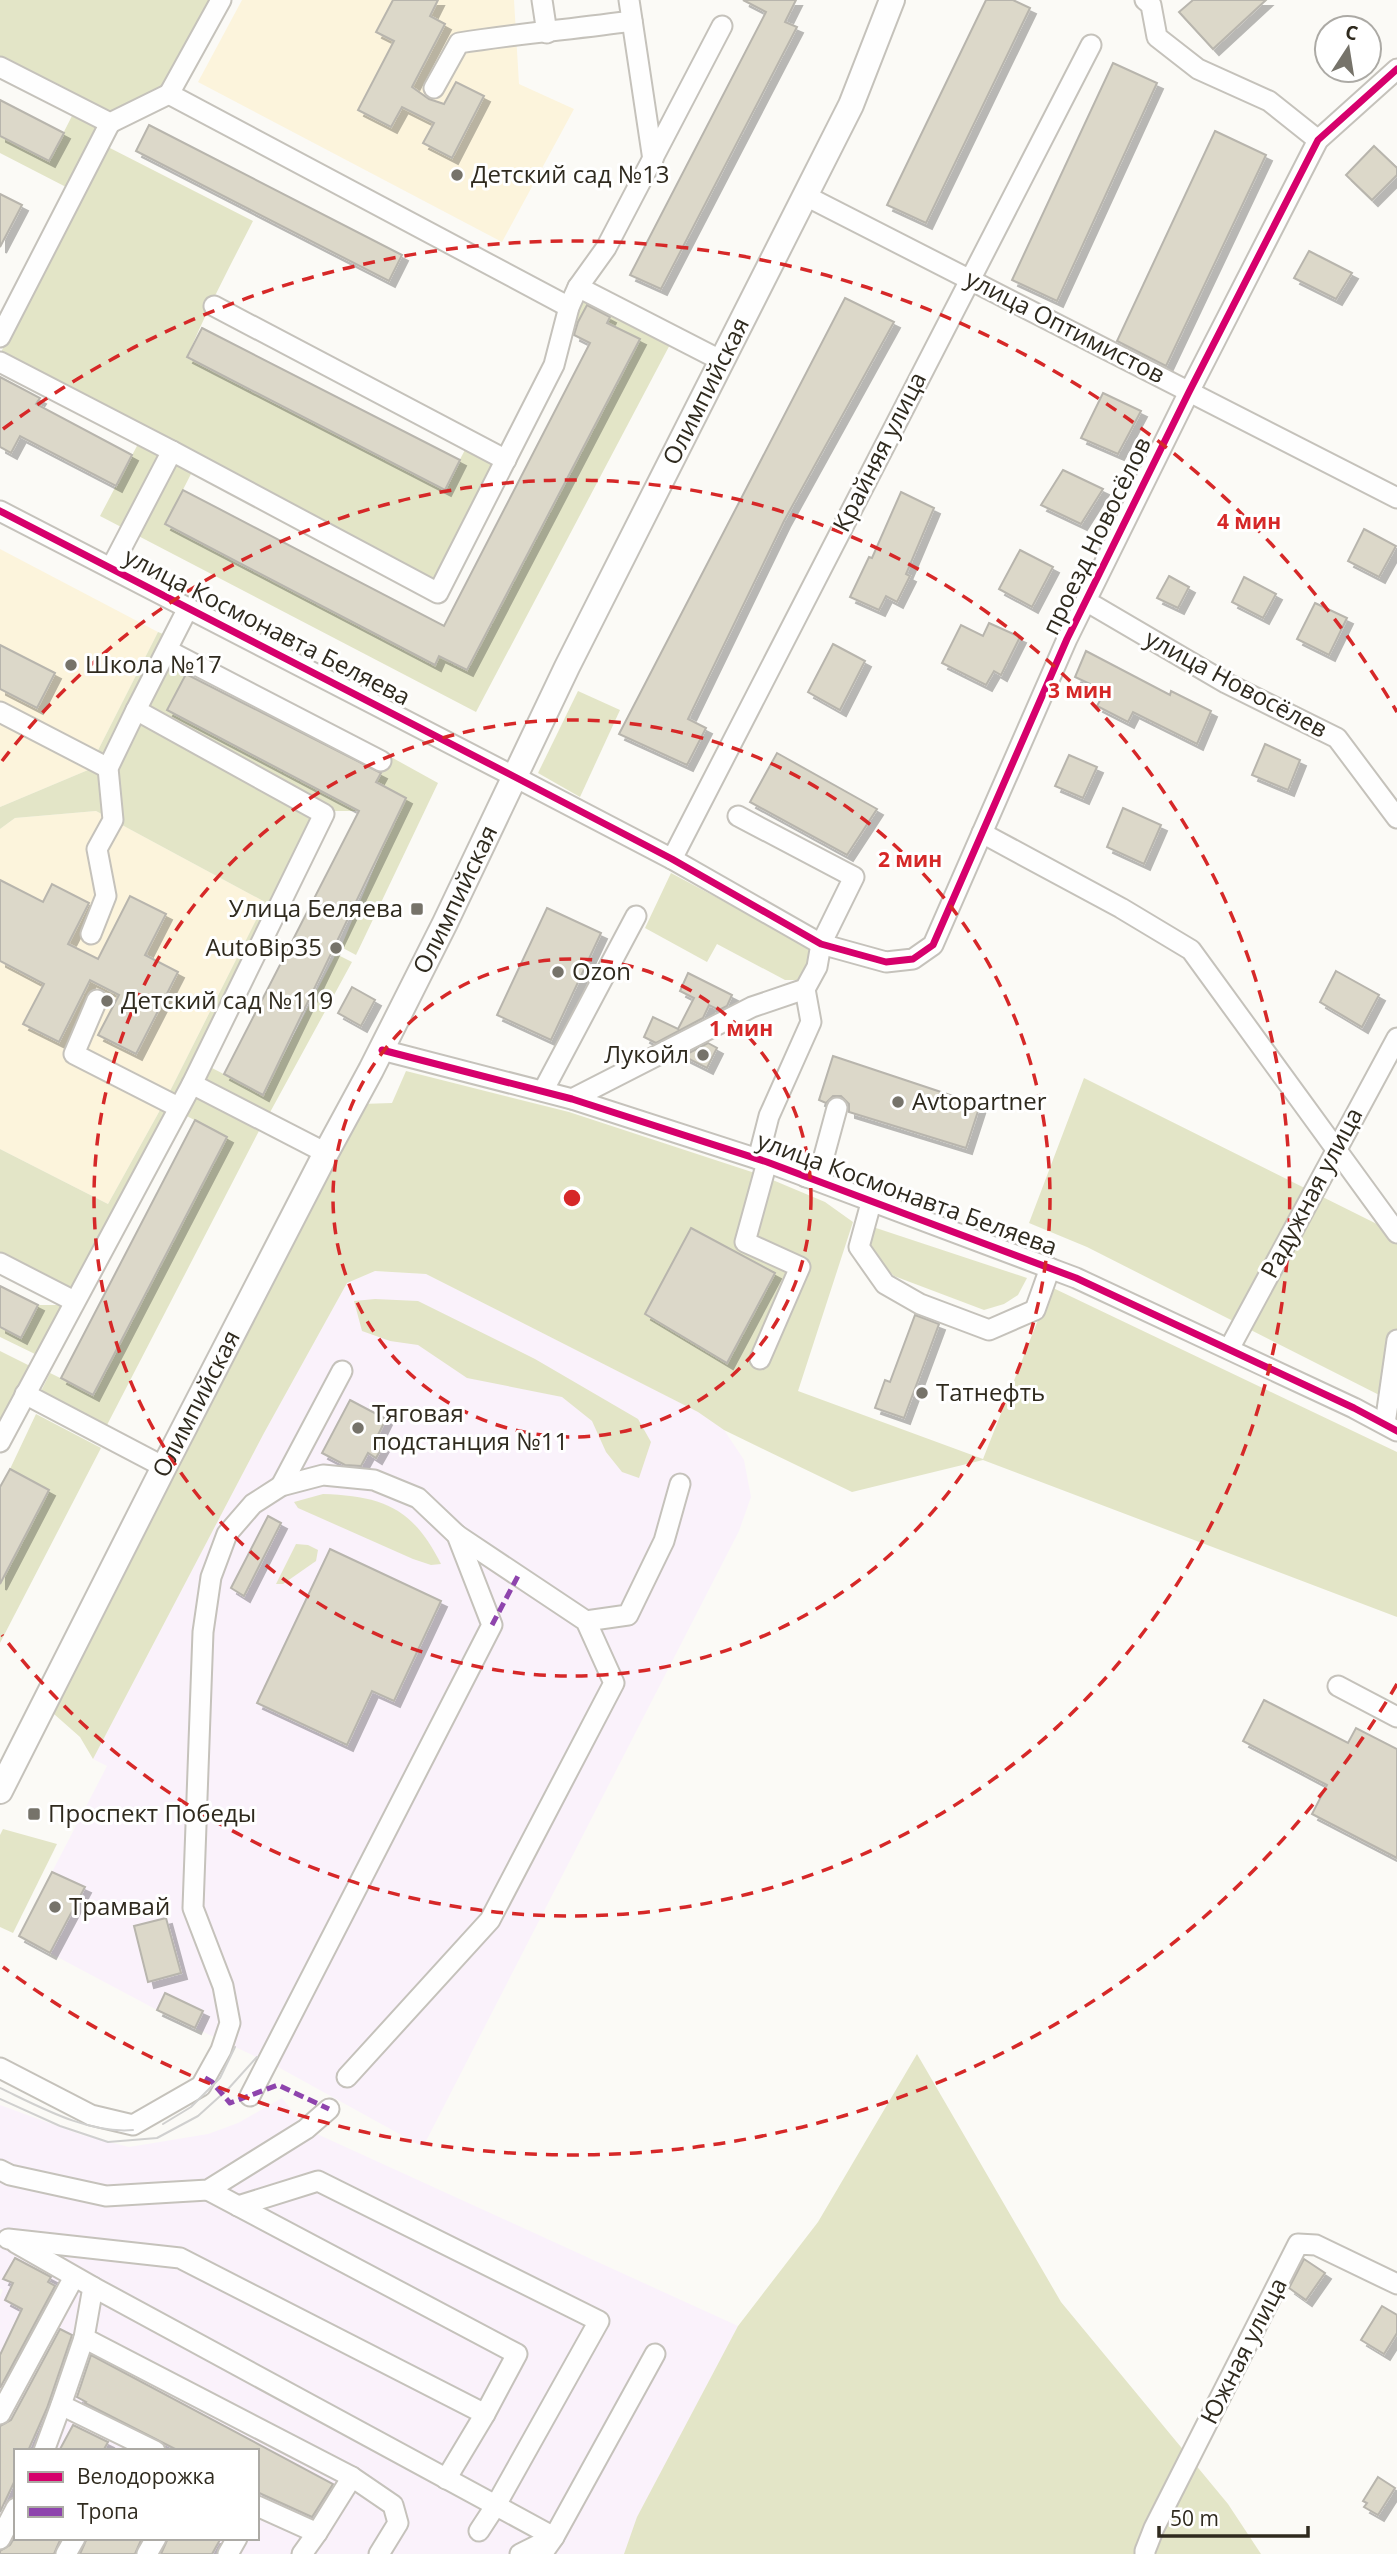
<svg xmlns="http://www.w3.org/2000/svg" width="1397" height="2554" viewBox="0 0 1397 2554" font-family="'Open Sans',sans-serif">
<defs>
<filter id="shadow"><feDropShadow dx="6" dy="6" stdDeviation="0" flood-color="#0004"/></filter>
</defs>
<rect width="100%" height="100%" fill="#fbfaf6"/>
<g fill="#fcf4dc">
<polygon points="242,0 514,0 519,84 574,109 502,242 198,82"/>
<polygon points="0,549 158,632 88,770 0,807"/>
<polygon points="96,811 265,902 165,1101 108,1204 0,1149 0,829 15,818"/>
</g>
<g fill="#faf2fb" fill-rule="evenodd">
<polygon points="375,1271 426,1274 699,1412 724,1430 744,1460 751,1497 739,1531 423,2147 278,2067 195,2028 202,2011 165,1993 157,2010 50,1953 84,1888 52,1872 107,1766 93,1759 264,1433 347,1283"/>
<path d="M282,2098l24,31 432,197 -100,191 -14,37h-624v-257l3,-7 -3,-2v-183l82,30 47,12 79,-13 30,-11zM16,2451h241v87h-241z"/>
</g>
<g fill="#e3e5c7">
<polygon points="0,0 214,0 164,89 110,115 0,58"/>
<polygon points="72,116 97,128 66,187 0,153 0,136 49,161"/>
<path d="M106,146l147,75c-23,45 -47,90 -66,137l257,132 23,-44 30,16 -63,122 -433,-232z"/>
<polygon points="585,293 674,337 476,712 100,516 138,444 192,472 165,525 434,664 439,656 467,670 639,340 607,323 613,311 590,299 572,334 576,309"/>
<polygon points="158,632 168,636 188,671 167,709 359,811 332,811 74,1291 0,1253 0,1149 108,1204 165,1101 265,902 96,811 15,818 0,829 0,807 88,770"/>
<polygon points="578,691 620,710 580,797 538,773"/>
<polygon points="391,757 438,783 356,955 341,947 391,828 406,799 376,782"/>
<polygon points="671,873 804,944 811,954 803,980 785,980 717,944 707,962 645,928"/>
<polygon points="336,954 352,962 268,1116 204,1081 210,1067 263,1094"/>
<polygon points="406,1071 569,1112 761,1175 825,1202 853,1222 798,1391 983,1459 1051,1287 1397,1452 1397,1617 983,1460 852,1492 724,1430 698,1412 426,1274 375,1271 347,1283 264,1433 93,1759 80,1737 54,1714 361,1104 392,1103"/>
<polygon points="1084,1078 1397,1234 1397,1404 1087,1247 1029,1223"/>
<polygon points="195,1095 260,1129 107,1425 41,1391 50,1373 93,1394 226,1137 185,1115"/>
<polygon points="873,1227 1027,1278 1018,1295 1004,1304 984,1310 894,1276 877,1260 869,1244"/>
<polygon points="375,1299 418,1301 535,1359 638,1419 651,1442 639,1478 622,1472 606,1452 592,1421 562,1397 467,1378 418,1345 390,1341 362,1331 354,1301"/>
<polygon points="38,1305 64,1305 37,1355 0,1337 0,1327 21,1338"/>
<polygon points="0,1351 32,1367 0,1430"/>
<polygon points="36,1414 101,1448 0,1643 0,1584 49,1490 10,1469"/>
<path d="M323,1494c60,2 90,14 118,70l-10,1 -18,-6 -115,-51 -4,-6z"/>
<polygon points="296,1544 308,1545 318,1550 316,1561 283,1584 276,1584"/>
<polygon points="3,1829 57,1844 13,1933 0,1927 0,1835"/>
<polygon points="917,2054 1061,2302 1228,2504 1261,2554 624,2554 637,2517 738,2326 818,2222"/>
</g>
<g fill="#dcd8c9" stroke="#b8b5ad" stroke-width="2" filter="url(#shadow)">
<polygon points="393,0 438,0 430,16 445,24 412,87 429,99 444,104 456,82 484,96 452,158 423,143 434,123 402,107 391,127 358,110 394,41 376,32"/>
<polygon points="743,0 796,0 785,22 797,27 661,289 630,275 766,12"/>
<polygon points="986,0 1013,0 1030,8 926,223 887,205"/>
<polygon points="1193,0 1266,0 1213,49 1179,12"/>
<polygon points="1113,63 1157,83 1057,301 1012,280"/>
<polygon points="0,100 64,133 49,161 0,136"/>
<polygon points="149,125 402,255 389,281 136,151"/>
<polygon points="1215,131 1266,155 1166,366 1117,341"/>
<polygon points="1374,146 1397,168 1397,175 1372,200 1346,175"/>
<polygon points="0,194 22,205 0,247"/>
<polygon points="1309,251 1352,273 1336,299 1294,278"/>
<polygon points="845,298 894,322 784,521 688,719 706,728 687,765 619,734"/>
<polygon points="587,305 610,317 607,323 640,339 467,670 439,656 435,665 165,524 183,490 444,626 590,343 574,335 578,322"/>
<polygon points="202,328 460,460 445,490 187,357"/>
<polygon points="0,377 40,398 36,404 132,455 116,486 20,436 11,453 0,447"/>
<polygon points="1103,393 1141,411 1118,454 1081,438"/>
<polygon points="1063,470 1103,489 1081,524 1041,505"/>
<polygon points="901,492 934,508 906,574 910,576 897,602 886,596 879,610 850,597 869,557 872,558"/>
<polygon points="1364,529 1396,546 1379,577 1348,561"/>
<polygon points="1020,550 1053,567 1032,607 999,589"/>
<polygon points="1169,576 1189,587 1178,608 1157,598"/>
<polygon points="1244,577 1276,594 1263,618 1232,602"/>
<polygon points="1315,603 1347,618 1329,655 1297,639"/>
<polygon points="989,623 1020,637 1001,675 994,671 986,685 942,663 961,625 983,636"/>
<polygon points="833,644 865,661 840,710 808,692"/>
<polygon points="0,645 55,673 37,708 0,689"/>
<polygon points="1086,651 1170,695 1171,691 1211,711 1197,744 1133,712 1128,722 1097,706 1105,691 1075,677"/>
<polygon points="186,674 381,773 376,782 406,798 263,1095 224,1074 359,811 167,710"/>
<polygon points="1265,744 1300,760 1288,790 1252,775"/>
<polygon points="777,753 877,809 847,855 750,802"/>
<polygon points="1069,755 1097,767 1083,798 1055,786"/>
<polygon points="1123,808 1161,825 1144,864 1107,847"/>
<polygon points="0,880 43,902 52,884 89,903 68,944 98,959 130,896 166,914 145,955 178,972 136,1054 98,1035 119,995 90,980 59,1042 23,1024 44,984 0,961"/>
<polygon points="547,908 601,933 551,1040 497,1015"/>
<polygon points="1336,971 1379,995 1362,1027 1320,1002"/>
<polygon points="688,973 732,995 727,1006 719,1010 709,1005 703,1018 656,1043 644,1037 653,1017 678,1029 694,998 680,991"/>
<polygon points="352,987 375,1000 361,1026 338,1013"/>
<polygon points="708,1043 717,1048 707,1068 683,1056"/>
<polygon points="833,1056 980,1105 966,1148 849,1112 849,1104 841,1096 833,1096 826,1103 819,1100"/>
<polygon points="195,1120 227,1137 93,1395 61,1378"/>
<polygon points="691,1228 775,1273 727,1363 645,1314"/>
<polygon points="0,1286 38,1305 21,1338 0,1327"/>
<polygon points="915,1315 939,1324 904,1418 875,1408 885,1380 890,1382"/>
<polygon points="350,1400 386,1419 377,1437 385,1442 376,1458 368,1453 361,1466 345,1465 322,1453"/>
<polygon points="10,1469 49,1490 0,1584 0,1487"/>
<polygon points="268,1516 281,1523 244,1596 231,1588"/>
<polygon points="330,1549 441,1601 394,1701 372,1691 347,1745 257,1703"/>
<polygon points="1264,1700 1348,1743 1356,1728 1397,1749 1397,1858 1312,1814 1327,1785 1243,1741"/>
<polygon points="52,1872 85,1887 50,1953 19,1936"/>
<polygon points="166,1918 181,1973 148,1982 134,1926"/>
<polygon points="165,1993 203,2011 195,2028 157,2010"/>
<polygon points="15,2258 51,2277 48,2282 55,2286 0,2388 0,2355 22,2309 5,2300 13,2283 3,2279"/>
<polygon points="1304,2259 1325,2273 1306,2300 1289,2288"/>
<polygon points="1382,2306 1397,2315 1397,2333 1384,2354 1361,2340"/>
<polygon points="60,2329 72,2335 47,2408 28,2451 16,2451 16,2478 0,2512 0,2426 11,2420"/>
<polygon points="91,2355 333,2484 312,2517 257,2492 257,2451 179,2451 85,2403 86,2402 77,2397"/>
<polygon points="73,2425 108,2442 103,2451 59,2451"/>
<polygon points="1378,2477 1395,2488 1378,2515 1364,2507 1367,2503 1363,2501"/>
<polygon points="16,2535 16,2538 61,2538 54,2554 0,2554 0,2551 10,2545"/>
<polygon points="87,2538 142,2538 135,2554 80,2554"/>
<polygon points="168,2538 221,2538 212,2554 161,2554"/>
</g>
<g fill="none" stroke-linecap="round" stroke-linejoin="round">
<g stroke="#c5c2bb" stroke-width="23">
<g id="minor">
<polyline points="221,0 169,94 569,307"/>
<polyline points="542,0 547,33"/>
<polyline points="629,0 653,160"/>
<polyline points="1145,0 1151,5 1157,37 1198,69 1269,101 1318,140"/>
<polyline points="0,67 110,123 169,94"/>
<path d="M434,88l25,-45c57,-9 115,-14 173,-22"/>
<polyline points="806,196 1397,498"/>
<polyline points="578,287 722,361"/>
<polyline points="214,306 506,460"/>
<polyline points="0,337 110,123"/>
<polyline points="0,362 172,451 111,568"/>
<polyline points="172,451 438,593 554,365 569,307 578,287 606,248 722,26"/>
<polyline points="0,511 515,777 672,859 821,944 886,962 913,959 933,945 1067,639 1189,392 1318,140 1397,69"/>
<polyline points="1086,601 1226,683 1337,738 1397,818"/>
<polyline points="167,650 381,761"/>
<polyline points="0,712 108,768"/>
<polyline points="982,833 1121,908 1191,950 1397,1233"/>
<polyline points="672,859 1091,45"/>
<polyline points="91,934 106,896 97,849 113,820 108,768 136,710"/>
<polyline points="97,1000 74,1054 178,1107"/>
<polyline points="382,1050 572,1099 767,1162 1076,1278 1354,1408 1397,1431"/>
<polyline points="192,1084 326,1153"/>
<polyline points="543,1091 636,916"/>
<polyline points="572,1099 752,1007 805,989 817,967 821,944 854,877 738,816"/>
<polyline points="758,1159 769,1116 811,1022 805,989"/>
<polyline points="806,1177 821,1167 837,1108"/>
<polyline points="871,1203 859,1247 885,1284 920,1304 989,1330 1035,1310 1050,1268"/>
<polyline points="0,1263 74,1301"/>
<polyline points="1229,1349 1397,1038"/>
<polyline points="760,1359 800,1267 745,1242 767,1162"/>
<polyline points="25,1394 164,1467"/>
<polyline points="1385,1424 1397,1340"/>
<polyline points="0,1442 192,1084 324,814 136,710 188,608"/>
<polyline points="281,1486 342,1371"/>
<polyline points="586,1621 628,1615 664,1541 680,1484"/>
<polyline points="1338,1686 1397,1717"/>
<polyline points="0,2068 91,2115 133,2125 201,2086 221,2050 230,2023 223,1986 193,1908 203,1632 211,1577 227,1534 253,1504 281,1486 323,1475 374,1480 418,1498 457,1535 492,1625 250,2096"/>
<polyline points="347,2077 490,1920 614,1683 586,1621 457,1535"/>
<polyline points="0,2170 10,2175 106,2196 208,2190 306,2129 329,2109"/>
<polyline points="208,2190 517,2354 485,2414"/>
<polyline points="238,2206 318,2181 599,2321 496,2505 479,2531"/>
<polyline points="8,2239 180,2258 485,2414 446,2479"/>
<polyline points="16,2243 93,2287 84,2338 352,2477 393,2505 398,2523 379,2554"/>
<polyline points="93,2287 554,2537 542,2554"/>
<polyline points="84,2338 61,2405 155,2451"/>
<polyline points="0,2414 74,2277"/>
<polyline points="44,2451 61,2405"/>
<polyline points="257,2506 317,2533 352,2477"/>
<polyline points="0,2539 16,2508"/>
<polyline points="66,2554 75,2538"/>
<polyline points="147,2554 156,2538"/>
<polyline points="228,2554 237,2538"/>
<polyline points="302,2554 317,2533"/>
<polyline points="520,2554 554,2537 655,2354"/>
<polyline points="1145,2554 1145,2551 1154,2528 1298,2244 1316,2245 1397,2284"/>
</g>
</g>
<g stroke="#c5c2bb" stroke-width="28">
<g id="major">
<path id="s1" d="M0,1791l164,-324 162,-314 45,-83 74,-147 122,-256 284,-562 41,-105"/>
</g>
</g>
<use href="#minor" stroke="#fefefe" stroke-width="19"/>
<use href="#major" stroke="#fefefe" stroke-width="24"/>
<g stroke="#d0d0cf" stroke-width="2">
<path d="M0,2088c40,19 88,46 133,42"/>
<polyline points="0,2099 60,2126 108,2142 157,2138 198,2116 229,2088 257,2057"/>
<polyline points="163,2124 191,2107 220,2078 235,2047"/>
</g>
<g stroke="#8e44ad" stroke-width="5" stroke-dasharray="10 5" stroke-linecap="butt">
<polyline points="492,1625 518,1576"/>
<polyline points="205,2078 212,2082 230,2103 278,2085 329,2109"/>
</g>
<g stroke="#fff" stroke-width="11">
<g id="cycleway">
<polyline points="0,511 515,777 672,859 821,944 886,962 913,959 933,945 1067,639 1189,392 1318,140 1397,69"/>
<polyline points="382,1050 572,1099 767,1162 1076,1278 1354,1408 1397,1431"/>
</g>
</g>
<use href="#cycleway" stroke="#d6006c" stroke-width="7"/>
</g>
<g fill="none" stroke="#d62828" stroke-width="3.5" stroke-dasharray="12 9">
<circle cx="572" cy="1198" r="239"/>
<circle cx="572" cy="1198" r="478"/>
<path d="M2 761A718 718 0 1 1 2 1635"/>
<path d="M1397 1684A957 957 0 0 1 3 1967M3 429A957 957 0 0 1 1397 712"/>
</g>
<g fill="#76736a" stroke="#fff" stroke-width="2.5">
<circle cx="457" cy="175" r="7"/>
<circle cx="71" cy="665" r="7"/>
<rect x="410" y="902" width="14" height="14" rx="3.5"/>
<circle cx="336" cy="948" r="7"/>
<circle cx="558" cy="972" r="7"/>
<circle cx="107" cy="1001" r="7"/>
<circle cx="703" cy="1055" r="7"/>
<circle cx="898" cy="1102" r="7"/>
<circle cx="922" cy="1393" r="7"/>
<circle cx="358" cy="1428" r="7"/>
<rect x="27" y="1807" width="14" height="14" rx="3.5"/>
<circle cx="55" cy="1907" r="7"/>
</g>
<g text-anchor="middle" stroke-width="6" stroke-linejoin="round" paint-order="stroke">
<g font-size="24" fill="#2f2a1e" stroke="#fff" text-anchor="start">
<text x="471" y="183">Детский сад №13</text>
<text x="85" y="673">Школа №17</text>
<text x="403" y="917" text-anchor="end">Улица Беляева</text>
<text x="322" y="956" text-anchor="end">AutoBip35</text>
<text x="572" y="980">Ozon</text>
<text x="121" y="1009">Детский сад №119</text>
<text x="689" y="1063" text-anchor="end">Лукойл</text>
<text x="912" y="1110">Avtopartner</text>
<text x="936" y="1401">Татнефть</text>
<text x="372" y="1422">Тяговая<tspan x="372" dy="28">подстанция №11</tspan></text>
<text x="48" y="1822">Проспект Победы</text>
<text x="69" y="1915">Трамвай</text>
</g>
<g font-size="24" fill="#2f2a1e" stroke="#fff">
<text transform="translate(1065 327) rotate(27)" y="8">улица Оптимистов</text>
<text dy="8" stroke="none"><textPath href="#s1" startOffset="1568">Олимпийская</textPath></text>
<text transform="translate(880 452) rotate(-63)" y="8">Крайняя улица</text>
<text transform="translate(1097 536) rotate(-64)" y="8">проезд Новосёлов</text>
<text transform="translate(267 627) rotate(27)" y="8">улица Космонавта Беляева</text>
<text transform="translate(1236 684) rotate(28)" y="8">улица Новосёлев</text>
<text dy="8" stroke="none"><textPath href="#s1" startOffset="1001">Олимпийская</textPath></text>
<text transform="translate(1312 1193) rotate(-62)" y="8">Радужная улица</text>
<text transform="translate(907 1194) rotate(20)" y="8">улица Космонавта Беляева</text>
<text dy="8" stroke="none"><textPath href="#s1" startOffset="434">Олимпийская</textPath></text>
<text transform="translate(1244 2351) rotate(-63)" y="8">Южная улица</text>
</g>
</g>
<circle cx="572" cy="1198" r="10" fill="#d62828" stroke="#fff" stroke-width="3.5"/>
<g font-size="21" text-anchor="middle" font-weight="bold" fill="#d62828" stroke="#fff" stroke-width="6" stroke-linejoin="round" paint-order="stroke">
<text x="1249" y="529">4 мин</text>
<text x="1080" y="698">3 мин</text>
<text x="910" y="867">2 мин</text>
<text x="741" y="1036">1 мин</text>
</g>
<rect x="14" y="2449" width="245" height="91" fill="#ffffff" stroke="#acaaa5" stroke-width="2"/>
<rect x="28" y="2472" width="35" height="10" fill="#d6006c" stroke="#acaaa5" stroke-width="2"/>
<text x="77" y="2484" font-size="21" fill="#2f2a1e">Велодорожка</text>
<rect x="28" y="2507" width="35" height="10" fill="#8e44ad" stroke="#acaaa5" stroke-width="2"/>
<text x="77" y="2519" font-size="21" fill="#2f2a1e">Тропа</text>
<g transform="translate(1348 49) rotate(12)"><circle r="33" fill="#ffffff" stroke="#acaaa5" stroke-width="2"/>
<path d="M0-5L12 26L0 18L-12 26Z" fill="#76736a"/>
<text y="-10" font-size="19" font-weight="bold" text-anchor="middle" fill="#2f2a1e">С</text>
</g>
<path d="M1159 2526v10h149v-10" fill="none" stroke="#2f2a1e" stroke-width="3.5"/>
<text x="1170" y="2526" font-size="21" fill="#2f2a1e" stroke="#ffffff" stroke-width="5" paint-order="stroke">50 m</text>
</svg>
